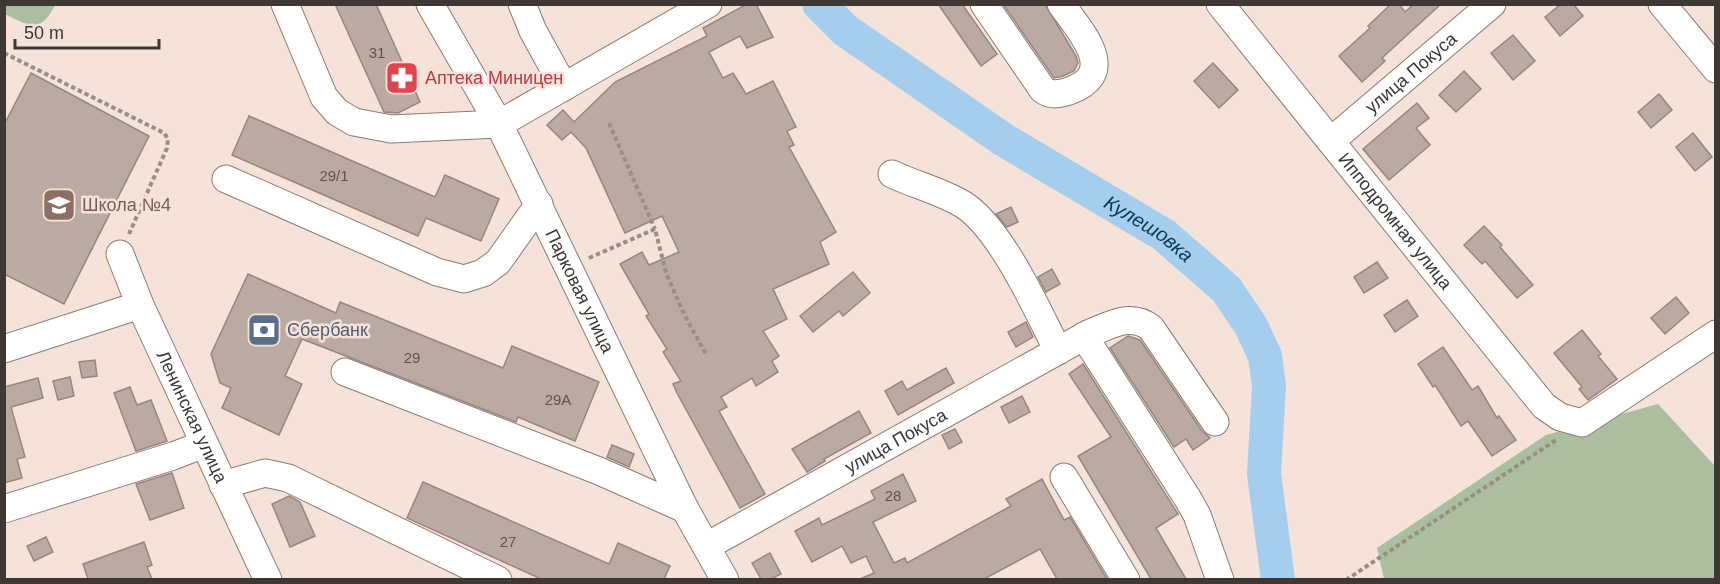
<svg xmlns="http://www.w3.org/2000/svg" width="1720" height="584" viewBox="0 0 1720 584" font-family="Arial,sans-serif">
<rect width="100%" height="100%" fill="#f5e3da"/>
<g fill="#abbfa0">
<path d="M4,5l1,-1 50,1c-14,29 -26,21 -50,9z"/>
<polygon points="1658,404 1715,466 1715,579 1384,579 1377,548 1546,435"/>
</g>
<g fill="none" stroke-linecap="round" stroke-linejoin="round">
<path stroke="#a4cdee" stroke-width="34" id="s1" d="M819,4l26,26 159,110 160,95 62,54 25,37 14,30 4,30 -5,88 14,106"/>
</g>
<g fill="#bbaaa1" stroke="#97867e" stroke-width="1.5">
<polygon points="335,4 376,4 420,102 398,113 384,112"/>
<polygon points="747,4 756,4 773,37 747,48 740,36 709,52 723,78 733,73 746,94 773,81 796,127 787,131 794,145 789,147 836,232 820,242 829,264 773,289 787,319 763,331 779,356 772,361 778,372 756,386 752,378 721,397 727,407 719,411 765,494 740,508 677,393 673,384 681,381 663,352 667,349 646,316 649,314 620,264 642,252 649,265 679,252 662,216 625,233 586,148 571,132 562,140 547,125 563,110 574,122 615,82 707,36 703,28"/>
<polygon points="938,4 962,4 997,54 981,66"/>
<polygon points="1003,4 1045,4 1076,56 1078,63 1074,71 1063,76 1054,78"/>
<polygon points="1391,4 1399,4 1405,12 1414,4 1441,4 1382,58 1385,61 1362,82 1339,56 1370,28 1368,26"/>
<polygon points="1561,4 1573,4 1583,16 1560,36 1545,17"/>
<polygon points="1513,35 1535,61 1513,80 1491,53"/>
<polygon points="1213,63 1238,90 1219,108 1194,81"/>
<polygon points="1464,71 1481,89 1456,112 1439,95"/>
<polygon points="31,73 149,136 64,304 4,274 4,125"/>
<polygon points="1659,94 1672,110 1651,128 1638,112"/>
<polygon points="1417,103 1429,118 1416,128 1430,145 1389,180 1363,149"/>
<polygon points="249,116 435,197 445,175 499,199 481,241 426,218 418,236 232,155"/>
<polygon points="1693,133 1712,157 1695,171 1676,147"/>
<polygon points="1011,207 1018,222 1007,227 996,214"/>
<polygon points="1484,226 1502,245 1500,247 1533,285 1517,298 1485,261 1482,264 1464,245"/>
<polygon points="1377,262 1388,278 1364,293 1354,277"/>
<polygon points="1052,269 1060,284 1046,292 1038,277"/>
<polygon points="853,272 870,293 843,316 839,311 813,332 800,316"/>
<polygon points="248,274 336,313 340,302 503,368 512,346 599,382 575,441 518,417 516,422 302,339 285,376 302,384 279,435 222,408 231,388 220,383 211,354"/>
<polygon points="1676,297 1689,313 1665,334 1651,318"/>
<polygon points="1407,300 1418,316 1395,332 1384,315"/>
<polygon points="1026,322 1033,337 1016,347 1008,332"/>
<polygon points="1582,330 1601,354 1598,356 1617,379 1588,400 1579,389 1582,387 1554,353"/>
<polygon points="1128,336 1140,340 1202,431 1210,438 1193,450 1186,439 1174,447 1110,348"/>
<polygon points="1443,347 1472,390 1478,386 1497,418 1499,416 1516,440 1492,456 1468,421 1461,426 1435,385 1433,387 1418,364"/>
<polygon points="95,360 97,376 82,378 79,362"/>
<polygon points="1083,364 1178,514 1156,528 1186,579 1151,579 1078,456 1111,437 1069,374"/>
<polygon points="946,368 954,383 898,415 885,391 902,381 907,390"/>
<polygon points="70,377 74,396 58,400 53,381"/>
<polygon points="38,378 43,398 11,407 25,457 17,459 22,478 4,483 4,387"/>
<polygon points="130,387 137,405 151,400 167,441 136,451 114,393"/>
<polygon points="1022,396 1030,412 1009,423 1001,407"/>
<polygon points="859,411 871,433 824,459 825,461 807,472 792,449"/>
<polygon points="955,429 962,442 949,449 942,435"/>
<polygon points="612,445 634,454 629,467 607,457"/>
<polygon points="172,473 184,508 150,520 136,484"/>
<polygon points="903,474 916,501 873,522 894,563 905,558 907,563 1011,506 1006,499 1042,479 1064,520 1070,517 1107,579 1057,579 1040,549 984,579 860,579 874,573 866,556 851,563 842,546 812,562 795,531 819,518 822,525 875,499 871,491"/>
<polygon points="423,482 609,564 618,543 670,566 664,579 541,579 407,518"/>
<polygon points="289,496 300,502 315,536 290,547 272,504"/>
<polygon points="46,537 53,552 34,561 27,546"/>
<polygon points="144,542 152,565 147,567 152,579 88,579 83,564"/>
<polygon points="770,553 781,574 771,579 761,579 752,563"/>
</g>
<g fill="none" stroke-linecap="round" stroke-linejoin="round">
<g stroke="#897a72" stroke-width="29">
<g id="minor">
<polyline points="285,4 324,97 337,112 354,122 391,129 499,124 708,4"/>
<path id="s2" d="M430,4l69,120 186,385 40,71"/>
<polyline points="522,4 533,31 564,87"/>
<path d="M984,4l59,86c8,6 17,4 26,1 52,-18 10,-61 -8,-87"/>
<path id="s3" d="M1220,4l324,402 16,11 22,6 134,-89"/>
<polyline points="1662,4 1716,69"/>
<path id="s4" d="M1331,141l161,-137"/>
<path d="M892,174c23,11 49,17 72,31 37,24 74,106 94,146"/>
<polyline points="226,179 437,272 464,279 483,273 498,262 539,204"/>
<path id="s5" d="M120,254l20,51 128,275"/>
<polyline points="1084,336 1188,499 1197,515 1220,580"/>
<polyline points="4,349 140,305"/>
<polyline points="345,372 599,471 685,509"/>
<polyline points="1064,477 1126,580"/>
<polyline points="223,485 265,473 288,478 498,580"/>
<polyline points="4,509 173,456 204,444"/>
<path id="s6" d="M707,546l383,-213c21,-8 41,-21 61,-5l64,94"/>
</g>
</g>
<g stroke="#998d87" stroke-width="4" stroke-dasharray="4.5 3" stroke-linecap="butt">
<polyline points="4,53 164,133 168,139 167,148 129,234"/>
<polyline points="609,123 655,229"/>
<polyline points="589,258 655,229 666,273 684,314 707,356"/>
<polyline points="1346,580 1556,440"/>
</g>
<use href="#minor" stroke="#fff" stroke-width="27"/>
</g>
<defs>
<g id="pharmacy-square" transform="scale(1.725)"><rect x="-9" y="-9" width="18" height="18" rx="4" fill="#e0444e" stroke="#f5e3da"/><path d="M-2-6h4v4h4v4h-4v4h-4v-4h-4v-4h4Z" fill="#fff"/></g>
<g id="school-square" transform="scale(1.725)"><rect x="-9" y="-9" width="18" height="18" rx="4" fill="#8d6e63" stroke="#f5e3da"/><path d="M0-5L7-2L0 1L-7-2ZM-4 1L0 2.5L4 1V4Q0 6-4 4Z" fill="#fff"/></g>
<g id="bank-square" transform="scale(1.725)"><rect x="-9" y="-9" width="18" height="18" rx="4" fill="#5c6f8a" stroke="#f5e3da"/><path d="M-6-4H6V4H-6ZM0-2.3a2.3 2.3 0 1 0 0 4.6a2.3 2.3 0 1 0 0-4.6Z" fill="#fff"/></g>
</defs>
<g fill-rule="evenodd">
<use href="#pharmacy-square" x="402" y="78"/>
<use href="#school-square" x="59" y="205"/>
<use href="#bank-square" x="264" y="330"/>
</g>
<g text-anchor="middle" stroke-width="5" stroke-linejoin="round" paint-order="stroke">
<g font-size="15" fill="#5d544f">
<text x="377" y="58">31</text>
<text x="334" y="181">29/1</text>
<text x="412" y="363">29</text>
<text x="558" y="405">29А</text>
<text x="893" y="501">28</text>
<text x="508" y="547">27</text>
</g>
<g font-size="18" fill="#3e3734" stroke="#f5e3da">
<text dy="6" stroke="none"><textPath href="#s4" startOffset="105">улица Покуса</textPath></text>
<text dy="6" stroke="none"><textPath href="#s3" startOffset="279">Ипподромная улица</textPath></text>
<text dy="6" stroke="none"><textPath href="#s2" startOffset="324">Парковая улица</textPath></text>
<text dy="6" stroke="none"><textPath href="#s5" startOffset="178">Ленинская улица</textPath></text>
<text dy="6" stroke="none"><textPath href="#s6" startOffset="216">улица Покуса</textPath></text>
</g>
<g font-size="18" fill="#be3a42" stroke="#f5e3da" text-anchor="start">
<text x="425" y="84">Аптека Миницен</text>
</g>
<g font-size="18" fill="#785e54" stroke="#f5e3da" text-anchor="start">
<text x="82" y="211">Школа №4</text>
</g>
<g font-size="18" fill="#4e5e75" stroke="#f5e3da" text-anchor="start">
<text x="287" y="336">Сбербанк</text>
</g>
<g font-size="20" font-style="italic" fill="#073a5a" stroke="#f5e3da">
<text dy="7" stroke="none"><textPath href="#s1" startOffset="400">Кулешовка</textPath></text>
</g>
</g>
<rect width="1720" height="584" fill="none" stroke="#3e3734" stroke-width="12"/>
<path d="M15 39v9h144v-9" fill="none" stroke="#3e3734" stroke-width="3"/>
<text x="24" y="39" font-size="18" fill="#3e3734" stroke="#f5e3da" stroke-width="4.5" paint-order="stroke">50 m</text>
</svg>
